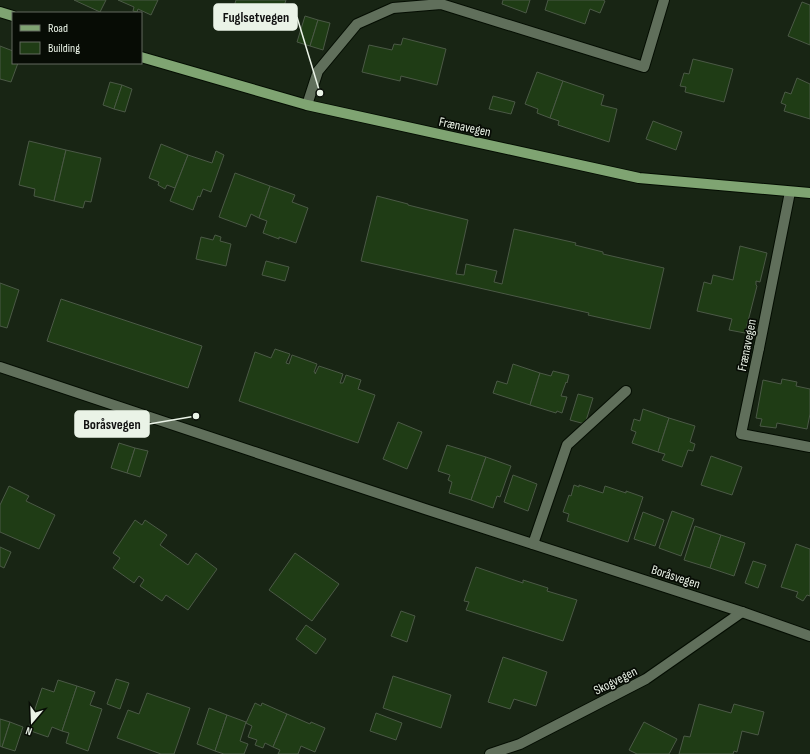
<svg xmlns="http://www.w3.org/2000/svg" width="810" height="754" viewBox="0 0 810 754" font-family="'Sofia Sans Condensed',sans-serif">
<rect width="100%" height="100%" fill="#182514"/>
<g fill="#1f3c15" stroke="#4b5946">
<polygon points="74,0 106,0 100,12"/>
<polygon points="118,0 158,0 151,15 138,9 137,12 133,11 134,7"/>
<polygon points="236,0 286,0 276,30 231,16"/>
<polygon points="503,0 530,0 526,13 502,4"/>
<polygon points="548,0 603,0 605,1 600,13 590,9 585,24 545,10"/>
<polygon points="802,2 810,5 810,45 788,36"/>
<polygon points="305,16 318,20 310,46 297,42"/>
<polygon points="318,20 330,23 323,50 310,46"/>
<polygon points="403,38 446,49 437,85 401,76 400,81 362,72 369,45 392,50 394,44 401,45"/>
<polygon points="0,46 13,51 13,63 18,63 11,82 0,79"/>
<polygon points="693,59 733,69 724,102 685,92 686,87 680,86 684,73 689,74"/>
<polygon points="537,72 563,81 550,118 537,113 538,109 525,104"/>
<polygon points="797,78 810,84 810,119 784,111 786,105 781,103 785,92 791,94"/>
<polygon points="563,81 604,95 601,105 617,109 609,142 558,125 559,121 550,118"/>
<polygon points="110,82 122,85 114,109 103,105"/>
<polygon points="122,85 132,89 125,112 114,109"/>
<polygon points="493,96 515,102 511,114 489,109"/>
<polygon points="653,121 682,132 676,150 646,139"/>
<polygon points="29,141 66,150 54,201 34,196 35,189 19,185"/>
<polygon points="161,144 188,155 175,188 167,185 165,189 158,185 159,182 149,178"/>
<polygon points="66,150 101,158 91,202 85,201 83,208 54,201"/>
<polygon points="216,151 224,155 211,192 203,189 200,197 198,196 193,210 170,201 188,155 212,163"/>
<polygon points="235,173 270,186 259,218 251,214 246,227 219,217"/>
<polygon points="270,186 295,195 292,202 308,208 296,243 279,237 279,239 263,233 267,221 259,218"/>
<polygon points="377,196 408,204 408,205 468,220 456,274 464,275 466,264 497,271 494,282 502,284 514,229 576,243 575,245 603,252 603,254 664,268 650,329 588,315 589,313 361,261"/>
<polygon points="215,235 221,237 220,241 231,244 226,266 196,259 201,237 213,240"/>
<polygon points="740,246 767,253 760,282 756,281 756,285 757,286 745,333 729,330 732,319 697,311 704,282 711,284 713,275 733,280"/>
<polygon points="266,261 289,267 285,281 262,275"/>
<polygon points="0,283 19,290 7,328 0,326"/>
<polygon points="61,299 202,346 188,388 47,341"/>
<polygon points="275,349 290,354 286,363 289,364 292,355 317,364 314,372 316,373 315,374 319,366 343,374 340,383 343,383 346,375 361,380 358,389 375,395 358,443 239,401 255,352 271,358"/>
<polygon points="513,364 540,373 530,405 493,393 497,381 507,384"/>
<polygon points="553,371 569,375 567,383 566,382 561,396 567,397 562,413 557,411 556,413 530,405 540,373 551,376"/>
<polygon points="782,379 797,382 796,386 810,389 810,414 807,429 777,423 776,428 760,426 762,419 756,418 763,380 781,384"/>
<polygon points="578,394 593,398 585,424 570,420"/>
<polygon points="643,409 669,418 658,452 632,443 636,432 631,430 634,419 640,421"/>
<polygon points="669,418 695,426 690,442 695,444 693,451 688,450 682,467 662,460 665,454 658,452"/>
<polygon points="398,422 422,432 407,469 383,459"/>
<polygon points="119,443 135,448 127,473 111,468"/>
<polygon points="447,445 486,457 471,500 449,493 452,482 448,480 450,475 438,471"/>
<polygon points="135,448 148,451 140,477 127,473"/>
<polygon points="711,456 742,467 732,495 701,485"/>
<polygon points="486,457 511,466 500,497 497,496 493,508 471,500"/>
<polygon points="513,475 537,484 528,511 504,502"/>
<polygon points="574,485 579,487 579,485 603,493 605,486 626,493 626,491 643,497 628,542 567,521 569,514 563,512 569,495 571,496"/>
<polygon points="9,486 29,496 26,501 55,515 39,549 0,532 0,505"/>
<polygon points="672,511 694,519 681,556 659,548"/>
<polygon points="643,512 664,520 655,546 634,539"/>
<polygon points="135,520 142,525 145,520 167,535 160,545 188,565 196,553 217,569 188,610 166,595 162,601 140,586 144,580 139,576 134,583 113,568 120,558 113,553"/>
<polygon points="695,526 721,535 710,568 684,560"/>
<polygon points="721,535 745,543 734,576 710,568"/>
<polygon points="796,544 810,549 810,596 807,595 803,601 796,597 798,592 781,587"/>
<polygon points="0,547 11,552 4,568 0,566"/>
<polygon points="295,553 339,584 312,621 269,590"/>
<polygon points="753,561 766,565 758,588 745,583"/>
<polygon points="476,567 523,583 523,580 548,588 547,591 577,600 563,641 466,610 469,602 464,601"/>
<polygon points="401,611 415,616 407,642 391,636"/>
<polygon points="306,625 326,639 316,654 296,639"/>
<polygon points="503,657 547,672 536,706 514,699 510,709 488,702"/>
<polygon points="393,676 451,695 441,728 383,708"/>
<polygon points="116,679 129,683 120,709 107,704"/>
<polygon points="58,680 77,686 62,731 52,727 48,737 28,730 42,688 54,692"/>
<polygon points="77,686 95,692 90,705 102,709 88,751 66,743 69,733 62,731"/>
<polygon points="147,693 190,708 174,754 161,754 117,738 128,710 139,714"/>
<polygon points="255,703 261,706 262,703 287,714 273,747 265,743 263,748 255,745 257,740 248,737 252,726 246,723"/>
<polygon points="699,704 731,713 734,704 764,712 758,735 742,731 737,752 734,751 733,754 679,754 684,736 690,737"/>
<polygon points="209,708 227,715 215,751 197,744"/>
<polygon points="376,713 402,723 396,740 370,731"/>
<polygon points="287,714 310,724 311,722 325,728 315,752 301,746 298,754 278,754 280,750 273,747"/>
<polygon points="227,715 246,722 240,741 248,744 244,754 224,754 215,751"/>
<polygon points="0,719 10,722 2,747 0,746"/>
<polygon points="10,722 23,727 15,751 2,747"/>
<polygon points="644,722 677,739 669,754 637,754 629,750"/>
</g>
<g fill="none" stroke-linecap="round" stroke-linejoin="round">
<g stroke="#040d02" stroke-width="12">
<g id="service">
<polyline points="307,105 318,71 357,24 393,8 441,4 644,67 664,0"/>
<polyline points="759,348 741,434 810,447"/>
</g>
</g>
<g stroke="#040d02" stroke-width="12">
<g id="minor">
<polyline points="759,348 790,192"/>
<polyline points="0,367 425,509 742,612 810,636"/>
<polyline points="533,544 567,445 626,391"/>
<polyline points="490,754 520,744 646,679 742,612"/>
</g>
</g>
<g stroke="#040d02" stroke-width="12">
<g id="primary">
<polyline points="0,12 13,16"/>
<polyline points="141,57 307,105 639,178 810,193"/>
</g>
</g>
<use href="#service" stroke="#606f5b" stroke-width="10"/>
<use href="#minor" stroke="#606f5b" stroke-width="10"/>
<use href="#primary" stroke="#7fa472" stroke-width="10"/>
</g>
<g text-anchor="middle" stroke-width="3.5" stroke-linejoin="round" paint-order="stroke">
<g font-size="13" fill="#eaf3e7" stroke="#070c05">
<text transform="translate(465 126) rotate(12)" y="5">Frænavegen</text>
<text transform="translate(746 345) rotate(-79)" y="5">Frænavegen</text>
<text transform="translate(676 576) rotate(18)" y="5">Boråsvegen</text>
<text transform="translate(615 680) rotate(-27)" y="5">Skogvegen</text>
</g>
</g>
<path fill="none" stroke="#eaf3e7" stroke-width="1.5" d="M320 93L297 17M196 416L149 424"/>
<g fill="#eaf3e7" stroke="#070c05" stroke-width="1.5">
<circle cx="320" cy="93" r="4"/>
<circle cx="196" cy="416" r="4"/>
</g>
<g fill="#eaf3e7" stroke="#eaf3e7" stroke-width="1.5">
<rect x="214" y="4" width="83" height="26" rx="4"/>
<rect x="75" y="411" width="74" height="26" rx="4"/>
</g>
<g font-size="14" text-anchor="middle" font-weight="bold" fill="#111">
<text x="256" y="22">Fuglsetvegen</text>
<text x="112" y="429">Boråsvegen</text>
</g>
<rect x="12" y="12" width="130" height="52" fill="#070c05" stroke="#62685f"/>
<rect x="20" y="25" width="20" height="6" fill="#7fa472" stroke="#62685f"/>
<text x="48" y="32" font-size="12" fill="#eaf3e7">Road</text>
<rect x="20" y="42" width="20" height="12" fill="#1f3c15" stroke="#62685f"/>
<text x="48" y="52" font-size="12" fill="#eaf3e7">Building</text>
<g transform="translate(32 722) rotate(199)" stroke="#070c05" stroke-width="3" paint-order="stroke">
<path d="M0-3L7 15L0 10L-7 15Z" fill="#eaf3e7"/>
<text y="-6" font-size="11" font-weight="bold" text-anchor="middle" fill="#eaf3e7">N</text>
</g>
</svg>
